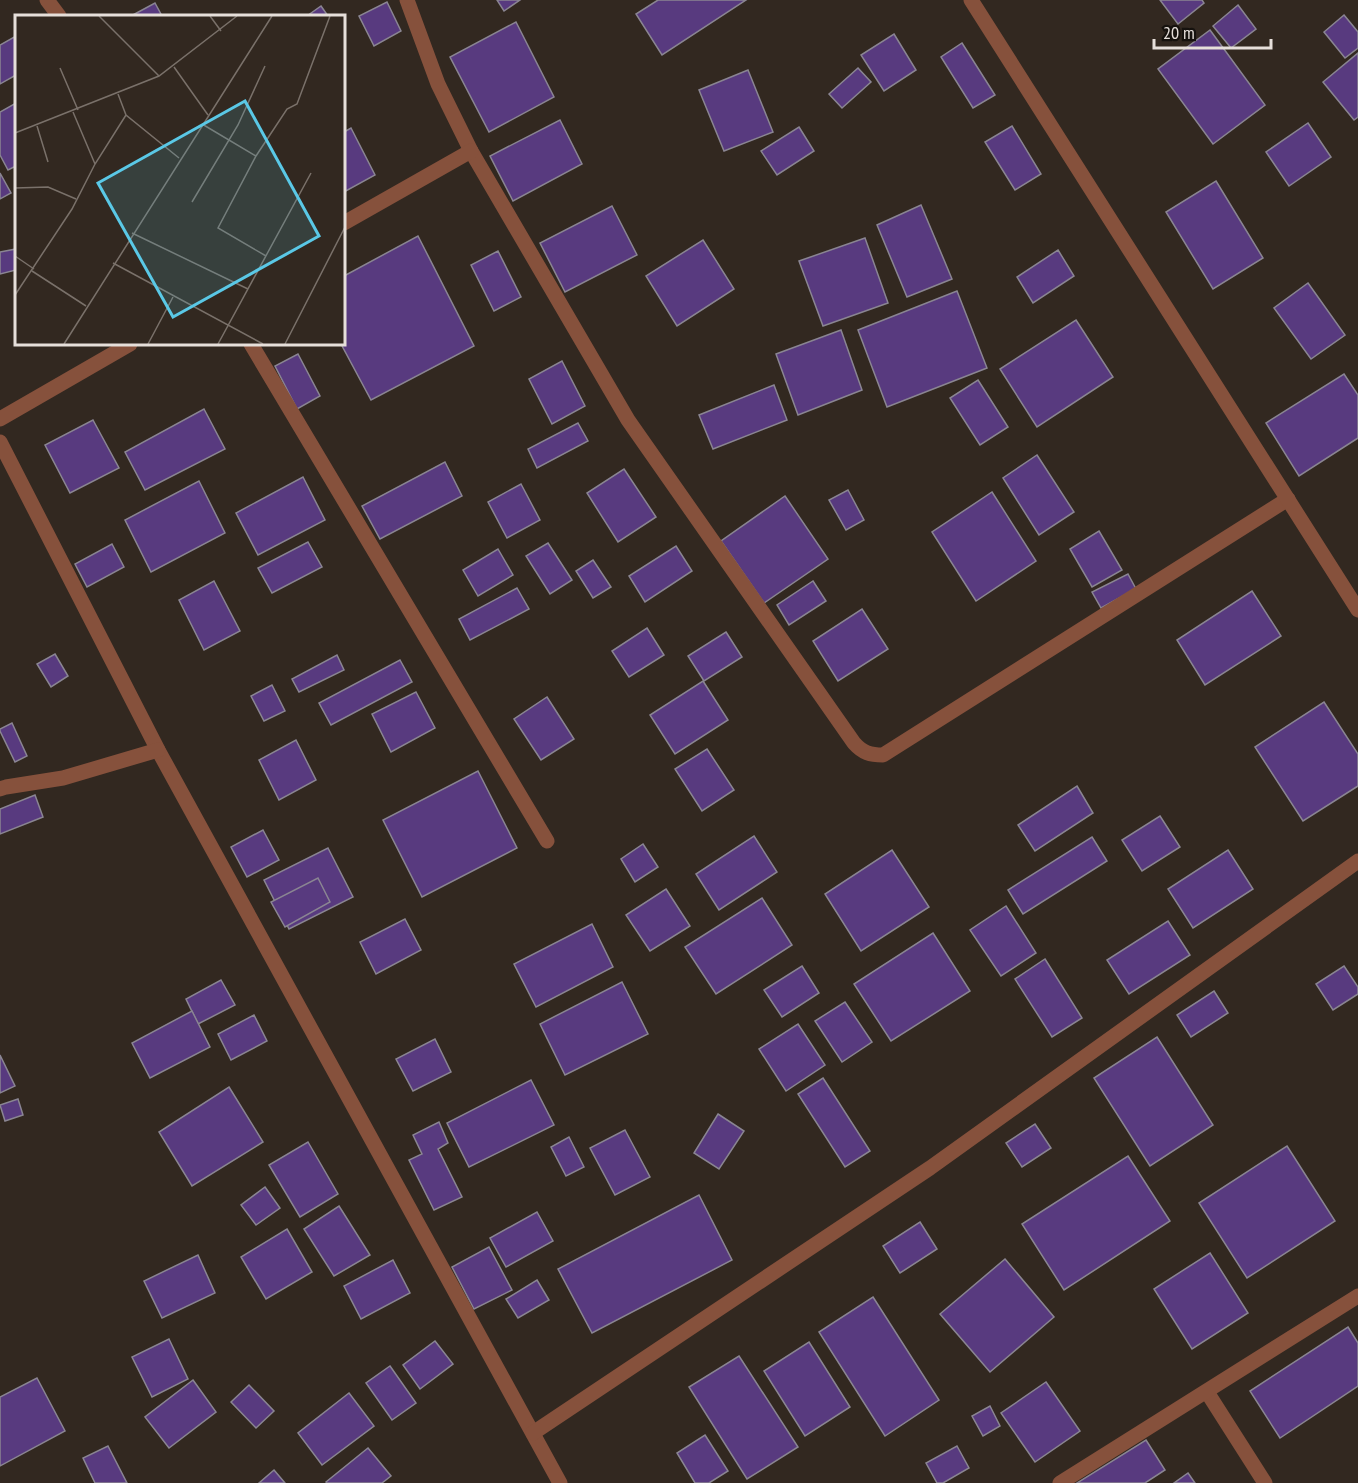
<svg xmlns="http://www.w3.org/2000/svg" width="1358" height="1483" viewBox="0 0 1358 1483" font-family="'PT Sans Narrow',sans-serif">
<rect width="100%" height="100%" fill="#322820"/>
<g fill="#583a7f" stroke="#8a8592" stroke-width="1.5">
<polygon points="497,0 520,0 504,11"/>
<polygon points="658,0 746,0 662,55 636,14"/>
<polygon points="1160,0 1202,0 1204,3 1178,24"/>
<polygon points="387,2 401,31 374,46 359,16"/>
<polygon points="155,3 162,16 131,16"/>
<polygon points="1238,5 1256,29 1231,48 1213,26"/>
<polygon points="321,6 328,16 307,16"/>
<polygon points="1344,15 1358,32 1358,48 1345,58 1324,32"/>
<polygon points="516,22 554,97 489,132 450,57"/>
<polygon points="1210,30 1265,105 1213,144 1158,69"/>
<polygon points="894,34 916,70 884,91 861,55"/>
<polygon points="16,36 16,75 0,84 0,45"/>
<polygon points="962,43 995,95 973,108 941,57"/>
<polygon points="1358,53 1358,117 1354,120 1323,82"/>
<polygon points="858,68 871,82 842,108 829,94"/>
<polygon points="748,70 773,132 724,151 699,90"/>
<polygon points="16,103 16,166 8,170 0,155 0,112"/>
<polygon points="560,120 582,164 513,201 490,156"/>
<polygon points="1308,123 1331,157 1289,186 1266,152"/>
<polygon points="1012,126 1041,174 1015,190 985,142"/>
<polygon points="799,127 814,151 777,175 761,151"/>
<polygon points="351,128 375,175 344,192 344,132"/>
<polygon points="0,173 11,193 0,199"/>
<polygon points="1216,181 1263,258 1213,289 1166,212"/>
<polygon points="921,205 952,279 907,297 877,225"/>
<polygon points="612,206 637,255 565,292 540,243"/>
<polygon points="418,236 474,346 371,400 341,344 344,344 344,276"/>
<polygon points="865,238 888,303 823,326 799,261"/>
<polygon points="703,240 734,289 677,326 646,276"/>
<polygon points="16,249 16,270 0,274 0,252"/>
<polygon points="1058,250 1074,276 1033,303 1017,277"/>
<polygon points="498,251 521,297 494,311 471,265"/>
<polygon points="1308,283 1345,335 1311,359 1274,308"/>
<polygon points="957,291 987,368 887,407 858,330"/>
<polygon points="1076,320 1113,377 1037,427 1000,369"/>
<polygon points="841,330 862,390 798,415 776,354"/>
<polygon points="298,354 320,396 297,409 275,366"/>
<polygon points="562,361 585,406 552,424 529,379"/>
<polygon points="1344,374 1358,395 1358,438 1299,476 1266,423"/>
<polygon points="978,380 1008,427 980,445 950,398"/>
<polygon points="774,385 787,420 713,449 699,415"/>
<polygon points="204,409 225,449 145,490 125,452"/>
<polygon points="93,420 119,468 70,493 45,445"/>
<polygon points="578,423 588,441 537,468 528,449"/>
<polygon points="1037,455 1074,512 1039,535 1003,478"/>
<polygon points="445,462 462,496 380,539 362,506"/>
<polygon points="624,469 656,517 618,542 587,493"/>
<polygon points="303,477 325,520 258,555 236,513"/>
<polygon points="199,481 225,533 151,572 125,520"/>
<polygon points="521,484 540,520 507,538 488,502"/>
<polygon points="848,490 864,520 846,530 829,500"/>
<polygon points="992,492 1036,561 976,601 932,532"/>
<polygon points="785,496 828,559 764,603 721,541"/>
<polygon points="1099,531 1122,570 1092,587 1070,549"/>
<polygon points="308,542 322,567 272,593 258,568"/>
<polygon points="548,543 572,580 550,594 526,556"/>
<polygon points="112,544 124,567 87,587 75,564"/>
<polygon points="676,546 692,571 645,602 629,576"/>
<polygon points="498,549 513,575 478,596 463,570"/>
<polygon points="593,560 611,587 593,598 576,571"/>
<polygon points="1128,574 1136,589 1101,608 1092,592"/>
<polygon points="214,581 240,631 204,650 179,600"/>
<polygon points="813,581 826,601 789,625 777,605"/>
<polygon points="517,588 529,609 470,640 459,619"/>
<polygon points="1252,591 1281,636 1205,685 1177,640"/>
<polygon points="862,609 888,649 838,681 813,641"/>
<polygon points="647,628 664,655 629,677 612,651"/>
<polygon points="726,632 742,657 704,681 688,656"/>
<polygon points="55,654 68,676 51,687 37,664"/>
<polygon points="337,655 344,670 299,692 292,679"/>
<polygon points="400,660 412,682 331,725 319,703"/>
<polygon points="703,681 728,720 675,754 650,715"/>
<polygon points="272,685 285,711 264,721 251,696"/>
<polygon points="416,692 435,728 391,752 372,714"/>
<polygon points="547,697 574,739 541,760 514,719"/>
<polygon points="1324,702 1358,754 1358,786 1303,821 1255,747"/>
<polygon points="12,723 27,756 15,762 0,731 0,729"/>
<polygon points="296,740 316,780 279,800 259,760"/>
<polygon points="707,749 734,790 702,811 675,769"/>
<polygon points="478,771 517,848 422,897 383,820"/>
<polygon points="1077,786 1093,813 1035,851 1018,825"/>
<polygon points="35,795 43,817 0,834 0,809"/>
<polygon points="1160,816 1180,847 1142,871 1122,840"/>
<polygon points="263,830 279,860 247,877 231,847"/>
<polygon points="754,836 777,872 719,910 696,874"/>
<polygon points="1092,837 1107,861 1023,914 1008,890"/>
<polygon points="643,844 658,867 635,882 621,859"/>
<polygon points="328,848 353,897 289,929 264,880"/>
<polygon points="892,850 929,907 861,951 825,894"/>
<polygon points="1228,850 1253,889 1193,928 1168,889"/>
<polygon points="318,878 330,902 285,927 271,902"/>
<polygon points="666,889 690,926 650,951 626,915"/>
<polygon points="762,898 792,945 716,994 685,947"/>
<polygon points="1006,906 1036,953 1001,976 970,930"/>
<polygon points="405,919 421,950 376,974 360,942"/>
<polygon points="1168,921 1190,955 1129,994 1107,960"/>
<polygon points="592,924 613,967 536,1007 514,964"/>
<polygon points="933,933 970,991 891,1041 854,984"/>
<polygon points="1045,959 1082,1018 1052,1037 1015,979"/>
<polygon points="802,966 819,993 782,1017 764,990"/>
<polygon points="1344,966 1358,987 1358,994 1333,1010 1316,984"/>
<polygon points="221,980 235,1005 198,1024 186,999"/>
<polygon points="622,982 648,1034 565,1075 540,1024"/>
<polygon points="1214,991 1228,1013 1191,1037 1177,1015"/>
<polygon points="845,1002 872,1042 842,1062 815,1021"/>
<polygon points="192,1011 210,1047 150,1078 132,1043"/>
<polygon points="254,1015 267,1041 231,1060 218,1034"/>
<polygon points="798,1024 825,1065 786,1091 759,1049"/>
<polygon points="1157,1037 1213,1125 1150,1166 1094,1078"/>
<polygon points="435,1039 451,1072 413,1091 396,1059"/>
<polygon points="0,1055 15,1086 0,1093"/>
<polygon points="823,1078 870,1151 845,1167 798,1094"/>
<polygon points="531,1080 554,1125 469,1167 447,1123"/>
<polygon points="229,1087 263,1142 192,1186 159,1132"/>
<polygon points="18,1099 23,1115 5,1121 0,1105"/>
<polygon points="718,1114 744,1131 719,1169 694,1153"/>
<polygon points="439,1122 448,1143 438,1149 462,1197 434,1210 409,1160 422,1154 413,1135"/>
<polygon points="1035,1124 1051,1148 1022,1167 1006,1143"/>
<polygon points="625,1130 650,1177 615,1195 590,1148"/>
<polygon points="569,1137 584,1167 566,1176 551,1147"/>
<polygon points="308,1142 338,1194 300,1217 269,1165"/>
<polygon points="1287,1146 1335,1221 1247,1278 1199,1203"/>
<polygon points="1128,1156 1170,1221 1064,1290 1022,1224"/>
<polygon points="265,1187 280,1208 256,1225 241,1205"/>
<polygon points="699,1195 732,1260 592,1333 558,1269"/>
<polygon points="339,1206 370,1255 334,1276 304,1229"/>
<polygon points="537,1212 553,1241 506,1267 490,1238"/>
<polygon points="920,1222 937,1249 900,1273 883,1246"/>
<polygon points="287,1229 312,1272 266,1299 241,1257"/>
<polygon points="489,1247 512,1290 474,1309 452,1267"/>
<polygon points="1210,1253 1248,1313 1192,1349 1154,1289"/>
<polygon points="198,1255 215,1293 162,1318 144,1281"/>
<polygon points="1005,1259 1054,1317 990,1372 940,1314"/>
<polygon points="393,1260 410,1293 361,1319 344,1286"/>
<polygon points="537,1280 549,1300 518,1318 506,1299"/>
<polygon points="873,1297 939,1400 885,1436 819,1332"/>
<polygon points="1348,1327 1358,1343 1358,1386 1280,1438 1250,1391"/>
<polygon points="169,1339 188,1379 152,1397 132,1357"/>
<polygon points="435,1341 453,1364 420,1389 403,1365"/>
<polygon points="809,1342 850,1407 805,1436 764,1371"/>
<polygon points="739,1356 798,1447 747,1479 689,1387"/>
<polygon points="390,1366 416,1403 392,1420 366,1383"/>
<polygon points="37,1378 65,1431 0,1466 0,1397"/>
<polygon points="193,1380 216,1412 169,1448 145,1417"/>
<polygon points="1046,1382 1080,1431 1035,1462 1001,1413"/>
<polygon points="249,1385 274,1411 256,1428 231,1402"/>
<polygon points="349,1393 374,1426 322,1465 298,1433"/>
<polygon points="990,1406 1000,1426 983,1436 972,1416"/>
<polygon points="705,1435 728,1471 709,1483 695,1483 677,1453"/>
<polygon points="1146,1440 1165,1470 1145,1483 1077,1483"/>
<polygon points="108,1446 127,1483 95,1483 83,1458"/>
<polygon points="957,1446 969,1468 943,1483 937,1483 926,1463"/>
<polygon points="368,1448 391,1476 382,1483 327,1483 326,1482"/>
<polygon points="274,1470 285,1483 259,1483"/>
<polygon points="1188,1473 1195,1483 1174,1483"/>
</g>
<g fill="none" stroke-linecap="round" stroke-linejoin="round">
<g stroke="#86513c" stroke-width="15">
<polyline points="47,0 59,16"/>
<path d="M407,0l31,84 33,67 157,269 226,323c9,10 16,12 29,12l405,-256"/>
<polyline points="971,0 1358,610"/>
<polyline points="344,223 471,151"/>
<polyline points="251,344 547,841"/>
<polyline points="0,419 130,344"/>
<polyline points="0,442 158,750 560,1483"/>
<polyline points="0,789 6,787 63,778 158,750"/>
<polyline points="1207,1392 1265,1483"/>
<polyline points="533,1433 930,1168 1358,861"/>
<polyline points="1060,1483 1358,1296"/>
</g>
</g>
<g transform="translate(15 15)">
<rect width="330" height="330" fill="#322820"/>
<path fill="none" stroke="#7a716a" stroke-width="1.5" d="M84,1l60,60M195,1l11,15M159,52l34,48M45,53l18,42M103,79l8,21 53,43M58,97l22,52M187,109l54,32M22,111l11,36M0,118l144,-57 78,-60M0,173l33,-1 28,12M177,187l46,-77 27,-59M117,218l116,56M0,241l19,13M251,241l-48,-28 38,-72 31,-47 10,-5 33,-88M98,248l150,81M17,256l54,35M0,280l57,-86 23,-45 31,-49M49,329l208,-328M133,329l25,-47M203,329l93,-171M270,329l60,-117"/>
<path fill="#5ac8e6" fill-opacity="0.15" stroke="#5ac8e6" stroke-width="3" d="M230,86l74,135 -146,81 -75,-134z"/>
<rect width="330" height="330" fill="none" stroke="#e6dfda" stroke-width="3"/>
</g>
<path d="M1154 39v9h117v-9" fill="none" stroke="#e6dfda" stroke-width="3"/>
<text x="1163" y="39" font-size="18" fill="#e6dfda" stroke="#16120e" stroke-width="4.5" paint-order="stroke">20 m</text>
</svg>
